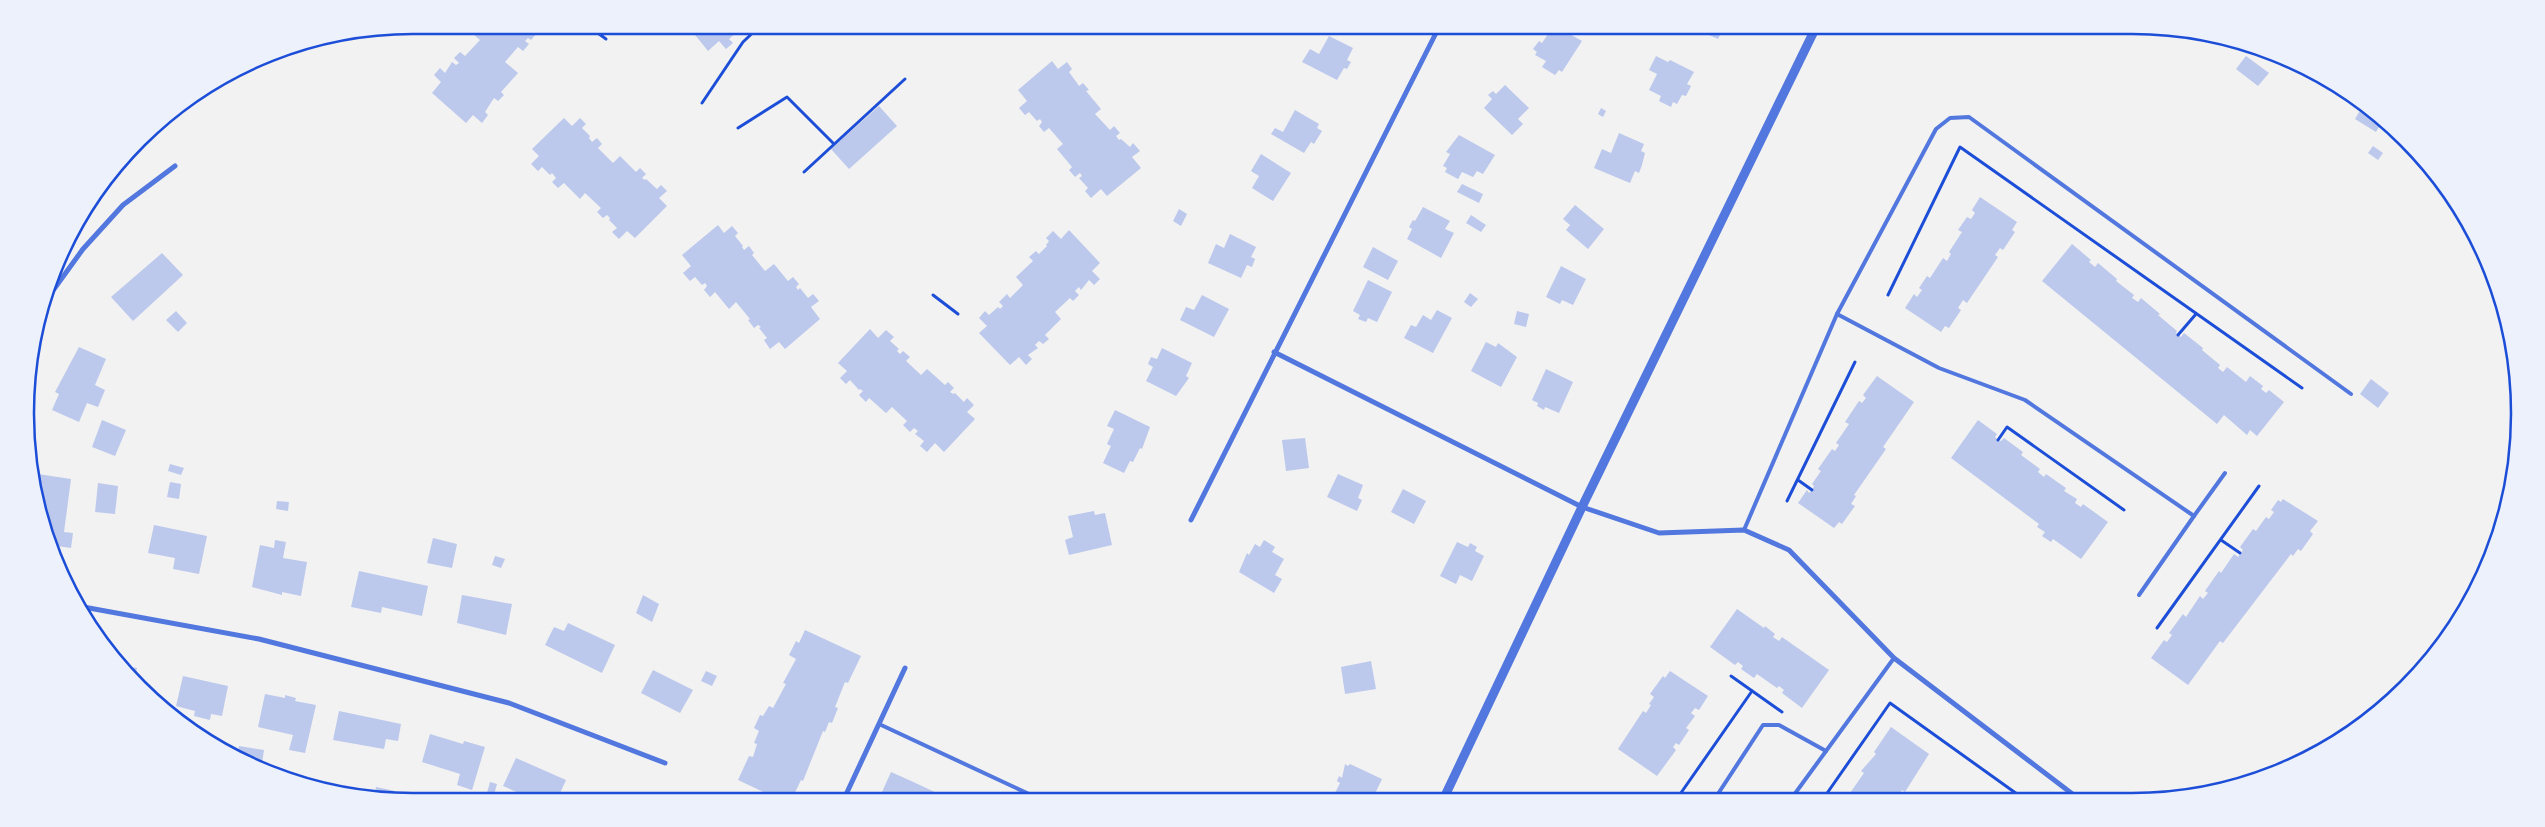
<svg xmlns="http://www.w3.org/2000/svg" width="2545" height="827" viewBox="0 0 2545 827" font-family="'Noto Sans',sans-serif">
<rect width="100%" height="100%" fill="#f2f2f2"/>
<g fill="#bdc9ec">
<polygon points="468,25 548,25 550,27 543,34 539,31 531,40 528,38 525,41 529,44 523,51 518,47 505,62 518,73 501,92 504,95 498,101 494,98 492,101 485,112 488,115 482,123 473,115 466,123 432,93 441,82 434,75 440,68 445,73 452,62 456,65 459,63 454,58 460,52 465,56 480,40 466,28"/>
<polygon points="687,25 748,25 743,29 740,26 736,29 738,31 729,39 733,43 726,49 719,41 708,51"/>
<polygon points="1554,25 1582,41 1562,72 1559,70 1555,75 1542,67 1546,61 1535,55 1537,52 1533,49 1539,41 1542,43"/>
<polygon points="1694,25 1725,25 1718,39 1693,28"/>
<polygon points="1329,36 1353,48 1347,60 1351,62 1347,69 1344,68 1337,80 1302,62 1310,49 1319,54"/>
<polygon points="1656,56 1668,62 1670,60 1694,72 1687,84 1691,86 1686,96 1682,95 1677,104 1673,102 1671,107 1659,101 1661,96 1649,90 1657,74 1649,70"/>
<polygon points="2246,56 2269,73 2258,86 2236,69"/>
<polygon points="1052,61 1058,69 1067,62 1072,69 1069,72 1077,83 1079,86 1083,83 1089,90 1086,91 1101,109 1095,114 1110,130 1114,126 1120,133 1116,136 1119,140 1121,139 1130,147 1133,143 1140,151 1132,157 1141,168 1107,196 1101,189 1091,198 1085,191 1088,188 1079,178 1082,176 1080,173 1075,177 1069,170 1072,167 1057,149 1063,144 1049,128 1044,132 1039,126 1042,122 1040,119 1037,121 1029,112 1025,115 1019,108 1027,101 1018,90"/>
<polygon points="1505,85 1529,108 1518,119 1523,124 1512,135 1484,108 1492,99 1488,95 1493,91 1496,94"/>
<polygon points="2364,104 2383,120 2376,132 2355,119"/>
<polygon points="879,106 897,126 849,169 831,149"/>
<polygon points="1601,108 1606,111 1603,117 1598,114"/>
<polygon points="1295,110 1319,124 1317,128 1322,131 1314,144 1311,142 1304,153 1271,134 1275,128 1283,132"/>
<polygon points="564,118 572,126 580,118 586,124 582,128 590,136 589,138 592,142 597,138 602,144 598,148 613,163 620,156 636,172 640,168 646,174 642,178 645,180 646,179 657,189 661,185 667,191 659,198 667,206 635,238 627,231 619,239 612,232 617,228 609,220 610,218 607,215 603,218 597,212 601,208 585,193 580,199 564,183 558,188 552,182 556,178 552,173 550,175 542,167 538,171 531,164 539,156 532,149"/>
<polygon points="1619,133 1644,144 1641,151 1645,153 1642,165 1639,173 1635,171 1630,183 1594,168 1602,149 1611,153"/>
<polygon points="1459,135 1495,155 1483,174 1477,171 1473,177 1462,172 1458,179 1445,172 1447,168 1443,166 1450,154 1446,152"/>
<polygon points="2373,146 2383,153 2378,160 2368,153"/>
<polygon points="1261,154 1291,173 1273,201 1252,188 1259,176 1251,171"/>
<polygon points="1462,184 1483,194 1479,203 1457,192"/>
<polygon points="1980,197 2017,222 2012,230 2015,232 2003,250 2000,248 1995,255 1998,257 1967,303 1963,300 1958,308 1961,310 1949,328 1945,326 1941,332 1905,308 1914,294 1917,297 1922,290 1919,288 1927,276 1930,278 1943,258 1947,261 1951,254 1949,252 1962,232 1958,230 1967,217 1971,219 1975,213 1972,210"/>
<polygon points="1575,205 1604,229 1588,249 1566,230 1570,225 1563,219"/>
<polygon points="1423,207 1450,221 1445,229 1454,233 1441,258 1407,239 1412,229 1409,227 1413,220 1415,221"/>
<polygon points="1179,209 1187,214 1181,226 1173,221"/>
<polygon points="1471,215 1486,225 1481,232 1466,223"/>
<polygon points="718,225 724,233 732,226 738,233 735,236 743,246 742,247 744,250 749,246 754,253 752,255 765,271 774,264 788,281 793,277 799,284 796,287 798,290 800,288 808,298 813,294 819,301 811,307 820,319 785,349 779,342 770,349 764,340 767,338 759,328 761,327 758,325 754,328 748,320 750,319 736,302 729,309 715,292 710,297 704,290 707,286 705,283 702,285 695,277 690,281 683,273 691,266 682,255"/>
<polygon points="1069,230 1100,263 1092,271 1100,279 1094,285 1089,280 1081,290 1079,287 1075,291 1079,295 1073,301 1070,298 1055,312 1061,319 1045,335 1049,339 1043,344 1039,341 1035,345 1038,348 1028,355 1032,359 1026,365 1019,357 1010,365 979,333 987,326 979,318 985,311 989,315 998,307 1000,309 1003,306 999,302 1007,294 1010,298 1023,285 1016,277 1033,261 1029,257 1036,251 1039,254 1047,246 1046,245 1049,241 1046,238 1053,231 1061,239"/>
<polygon points="1230,234 1256,247 1251,257 1255,259 1252,267 1247,265 1241,278 1208,263 1216,244 1224,248"/>
<polygon points="2072,244 2091,260 2089,262 2095,267 2098,263 2117,279 2116,281 2134,295 2132,298 2138,302 2141,298 2160,314 2158,315 2177,331 2176,333 2181,337 2184,333 2203,348 2202,350 2220,365 2218,368 2223,372 2227,367 2246,382 2250,376 2263,386 2261,389 2266,393 2269,390 2284,402 2257,436 2250,430 2247,435 2224,415 2217,424 2042,281"/>
<polygon points="1373,247 1398,261 1388,280 1363,267"/>
<polygon points="162,253 183,275 133,321 111,297"/>
<polygon points="1561,266 1586,279 1573,305 1562,300 1560,304 1546,297"/>
<polygon points="1368,280 1392,292 1377,322 1368,318 1366,322 1358,319 1360,315 1353,311"/>
<polygon points="1470,293 1478,299 1471,307 1464,302"/>
<polygon points="1202,295 1229,309 1214,337 1180,320 1186,307 1194,310"/>
<polygon points="1437,310 1452,318 1433,353 1404,338 1411,325 1416,327 1423,315 1431,320"/>
<polygon points="176,311 187,323 178,332 166,320"/>
<polygon points="1517,311 1529,314 1526,327 1514,324"/>
<polygon points="870,329 878,338 886,330 894,337 890,341 899,349 897,351 900,354 903,351 910,357 906,361 921,375 927,369 945,385 948,382 954,388 950,392 953,394 955,393 964,402 967,398 974,405 967,412 975,419 944,452 935,443 927,452 920,446 924,441 915,434 918,431 914,428 910,432 903,425 907,421 892,407 886,413 869,398 866,402 859,395 863,391 860,389 859,390 850,380 846,384 840,378 847,371 838,363"/>
<polygon points="1486,342 1496,347 1498,343 1517,357 1501,387 1471,371"/>
<polygon points="79,347 106,359 95,385 105,390 98,407 87,403 79,422 52,410 59,394 55,392"/>
<polygon points="1162,348 1192,363 1186,376 1189,378 1176,396 1146,381 1153,367 1148,364 1151,357 1157,359"/>
<polygon points="1546,369 1573,382 1559,413 1545,407 1544,410 1537,406 1538,403 1532,400"/>
<polygon points="1877,376 1914,402 1883,447 1886,449 1854,495 1856,496 1851,504 1855,506 1842,524 1839,522 1834,528 1798,503 1807,490 1809,493 1812,490 1814,486 1812,484 1821,471 1818,469 1832,449 1835,451 1839,445 1836,443 1849,424 1845,422 1859,401 1862,403 1866,398 1863,395"/>
<polygon points="2371,379 2389,393 2378,408 2360,394"/>
<polygon points="1115,410 1150,427 1142,449 1140,448 1133,462 1130,461 1124,473 1103,463 1111,446 1107,444 1114,429 1107,426"/>
<polygon points="102,420 126,430 115,456 92,447"/>
<polygon points="1978,420 1997,434 1995,437 1998,440 2001,441 2004,438 2023,452 2021,455 2040,469 2038,472 2044,477 2046,474 2066,488 2064,491 2077,499 2075,503 2081,507 2083,504 2108,522 2081,559 2053,539 2051,542 2042,536 2045,532 2037,527 2039,524 1951,458"/>
<polygon points="1305,438 1309,468 1286,471 1282,440"/>
<polygon points="170,464 184,468 181,475 168,471"/>
<polygon points="38,474 71,479 64,532 73,533 71,548 50,545 38,514 35,494"/>
<polygon points="1338,474 1363,485 1358,498 1362,500 1357,511 1327,497"/>
<polygon points="170,482 181,484 179,499 167,497"/>
<polygon points="98,483 118,486 115,514 95,512"/>
<polygon points="1403,489 1426,501 1414,524 1391,512"/>
<polygon points="2283,499 2318,521 2310,531 2313,534 2301,551 2298,549 2293,556 2291,554 2223,643 2220,641 2188,685 2151,658 2164,640 2167,642 2172,635 2169,633 2183,614 2186,617 2200,596 2203,599 2208,593 2205,591 2219,571 2221,573 2234,554 2238,557 2243,550 2240,547 2253,529 2256,531 2266,517 2269,519 2274,512 2271,510 2278,500 2281,502"/>
<polygon points="277,501 289,502 288,511 276,509"/>
<polygon points="1094,511 1095,515 1105,513 1112,545 1069,555 1065,540 1073,537 1068,516"/>
<polygon points="154,525 207,536 199,574 173,569 175,558 148,553"/>
<polygon points="433,538 457,544 452,568 427,563"/>
<polygon points="275,540 286,542 283,558 307,562 301,596 282,592 282,595 252,587 260,545 274,548"/>
<polygon points="1264,540 1275,547 1272,552 1284,559 1275,575 1282,579 1274,593 1239,572 1247,553 1249,555 1255,544 1260,547"/>
<polygon points="1457,542 1468,547 1470,543 1477,547 1475,551 1484,556 1472,581 1460,575 1456,584 1440,576"/>
<polygon points="495,556 505,559 501,568 492,565"/>
<polygon points="359,571 428,586 422,616 382,607 381,613 351,607"/>
<polygon points="462,595 512,604 506,635 457,623"/>
<polygon points="643,595 659,604 652,622 636,613"/>
<polygon points="1737,609 1764,628 1765,626 1775,634 1773,637 1779,641 1782,637 1829,670 1802,708 1782,693 1784,690 1779,686 1777,688 1757,674 1754,678 1741,669 1743,666 1738,662 1735,665 1710,647"/>
<polygon points="568,623 615,645 602,673 545,645 554,627 564,631"/>
<polygon points="805,630 861,656 848,683 845,682 835,707 838,708 832,723 829,722 825,732 823,731 803,781 801,780 791,801 783,801 738,780 749,756 753,757 757,744 754,743 759,731 754,728 760,715 763,716 769,706 773,708 786,684 783,683 796,659 789,655 796,641 799,643"/>
<polygon points="1371,661 1376,689 1345,694 1341,667"/>
<polygon points="122,666 137,668 135,678"/>
<polygon points="653,670 693,690 680,713 641,693"/>
<polygon points="706,671 717,676 712,686 701,681"/>
<polygon points="1670,671 1708,696 1699,710 1695,708 1691,713 1695,716 1686,728 1689,730 1679,745 1676,743 1673,747 1676,750 1657,776 1618,749 1643,711 1646,713 1651,705 1649,704 1654,697 1650,694 1663,676 1665,678"/>
<polygon points="183,676 228,686 222,716 211,714 210,720 194,716 195,711 176,706"/>
<polygon points="265,694 285,698 285,695 296,698 295,701 316,705 305,753 289,750 293,735 258,727"/>
<polygon points="339,711 401,724 398,741 386,739 384,749 333,740"/>
<polygon points="1891,727 1929,754 1905,792 1902,790 1898,796 1903,799 1850,799 1853,795 1850,793 1864,773 1861,771 1876,754 1874,752"/>
<polygon points="430,734 463,744 464,741 485,747 472,790 457,785 460,774 422,762"/>
<polygon points="239,746 264,750 261,770 237,758"/>
<polygon points="516,758 566,780 556,802 539,802 503,786"/>
<polygon points="1345,764 1348,766 1350,764 1382,779 1372,800 1332,799 1340,783 1337,781 1339,776 1342,778"/>
<polygon points="891,772 909,780 954,801 878,801"/>
<polygon points="490,782 497,784 494,795 487,793"/>
<polygon points="376,787 395,791 393,800 374,798"/>
<polygon points="597,795 611,802 595,802"/>
</g>
<g fill="none" stroke-linecap="round" stroke-linejoin="round">
<g stroke="#1d4ed8" stroke-width="3">
<polyline points="595,31 606,39"/>
<polyline points="702,103 743,42 761,25"/>
<polyline points="738,128 787,97 833,143"/>
<polyline points="804,172 905,79"/>
<polyline points="933,295 958,314"/>
<polyline points="1888,295 1960,147 2302,388"/>
<polyline points="2178,335 2196,314"/>
<polyline points="1998,440 2007,427 2124,510"/>
<polyline points="1798,480 1812,490"/>
<polyline points="1787,501 1855,362"/>
<polyline points="2221,540 2240,553"/>
<polyline points="2157,628 2259,486"/>
<polyline points="1731,676 1782,712"/>
<polyline points="1823,799 1890,703 2024,799"/>
<polyline points="1676,800 1752,691"/>
</g>
<g stroke="#5277de" stroke-width="4">
<polyline points="1837,314 1939,368 2025,400 2194,516 2139,595"/>
<polyline points="2194,516 2225,473"/>
<polyline points="1744,530 1837,314 1936,129 1950,118 1969,117 2351,394"/>
<polyline points="879,724 1044,801"/>
<polyline points="1791,799 1894,658"/>
<polyline points="1714,800 1763,725 1779,725 1826,751"/>
</g>
<g stroke="#5277de" stroke-width="5">
<polyline points="49,296 83,249 123,205 175,166"/>
<polyline points="1274,352 1582,507 1659,533 1744,530 1789,550 1894,658 2079,799"/>
<polyline points="1191,520 1440,25"/>
<polyline points="78,606 259,639 509,703 665,763"/>
<polyline points="843,801 905,668"/>
</g>
<polyline stroke="#5277de" stroke-width="9" points="1443,800 1582,507 1817,25"/>
</g>
<path d="M0 0H2545V827H0ZM413 34H2132A379 379 0 0 1 2511 413V414A379 379 0 0 1 2132 793H413A379 379 0 0 1 34 414V413A379 379 0 0 1 413 34Z" fill="#edf1fc" fill-rule="evenodd"/>
<path fill="none" stroke="#1d4ed8" stroke-width="2.5" d="M413 34H2132A379 379 0 0 1 2511 413V414A379 379 0 0 1 2132 793H413A379 379 0 0 1 34 414V413A379 379 0 0 1 413 34Z"/>
</svg>
